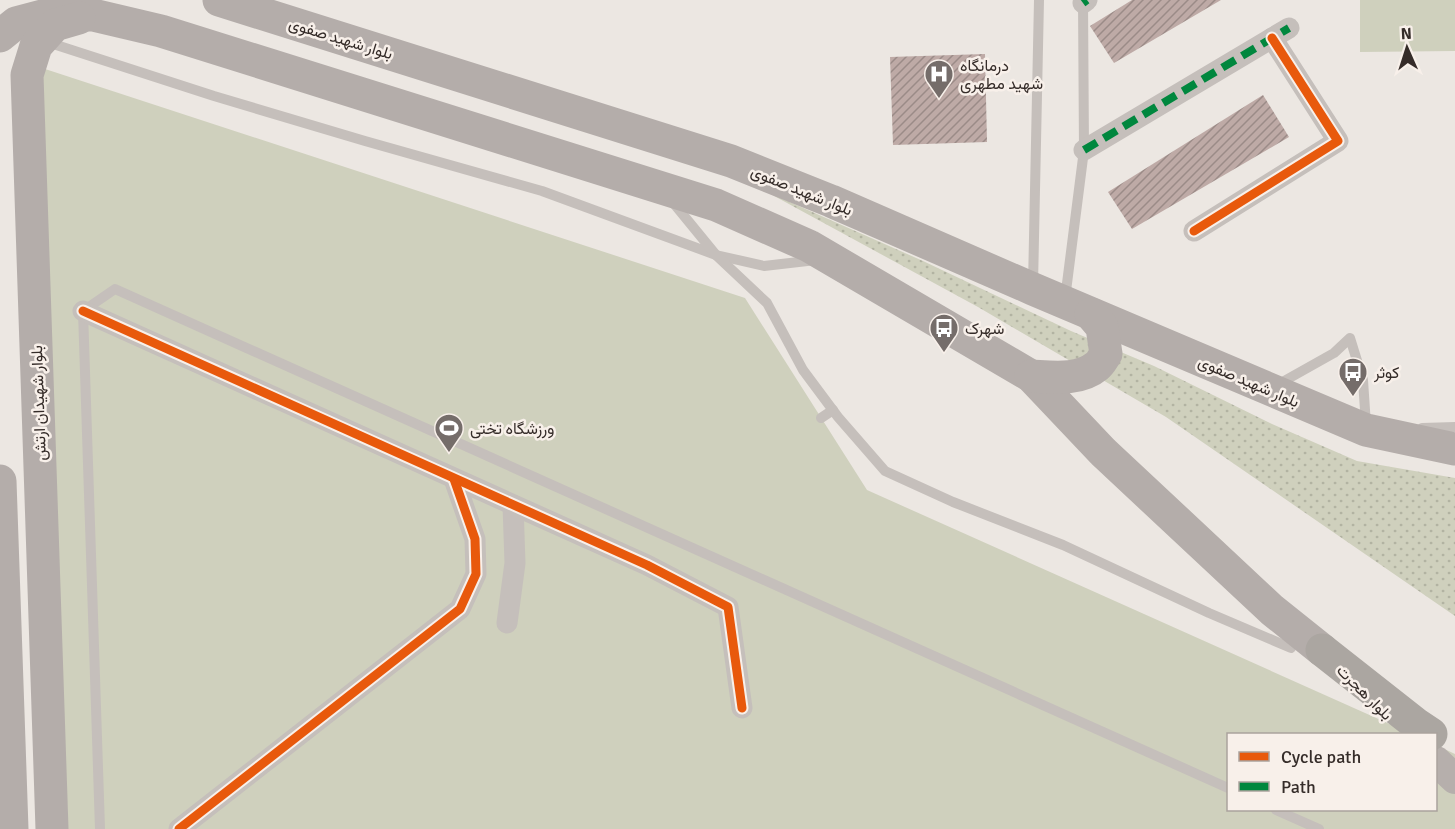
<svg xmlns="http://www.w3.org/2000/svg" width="1455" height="829" viewBox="0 0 1455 829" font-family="Signika,Vazirmatn,sans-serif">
<defs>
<pattern id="grass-dots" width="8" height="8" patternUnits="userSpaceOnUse" patternTransform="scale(1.5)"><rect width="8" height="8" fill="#cfd0bd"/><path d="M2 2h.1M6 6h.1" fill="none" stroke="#b2b3a2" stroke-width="1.8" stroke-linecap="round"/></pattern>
<pattern id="building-hatch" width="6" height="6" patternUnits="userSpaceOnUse" patternTransform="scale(1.5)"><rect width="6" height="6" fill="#beaaa6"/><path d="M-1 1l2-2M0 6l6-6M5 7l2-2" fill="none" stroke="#9b8b87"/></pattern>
</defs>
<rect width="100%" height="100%" fill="#ece7e2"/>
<polygon fill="url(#grass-dots)" points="765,191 923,261 1071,331 1154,366 1272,424 1357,461 1455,478 1455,616 1166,417 978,307"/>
<g fill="#cfd0bd">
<polygon points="1360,0 1455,0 1455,51 1360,52"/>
<polygon points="39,67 745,298 867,490 1412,734 1228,734 1228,810 1436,810 1436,745 1455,754 1455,829 68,829"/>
</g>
<g fill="url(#building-hatch)">
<polygon points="1132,0 1221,0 1114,63 1090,26"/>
<polygon points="985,54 987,142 893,145 890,57"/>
<polygon points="1263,95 1289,137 1132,229 1108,192"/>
</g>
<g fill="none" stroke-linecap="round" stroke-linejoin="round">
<g stroke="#c5bfbb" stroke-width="10">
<polyline points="47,42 214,96 365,141 542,191 716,255 764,266 816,260"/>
<polyline points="671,200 716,255 767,303 803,370 838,417 885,471 953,502 1063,545 1209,613 1291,648"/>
<polyline points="1033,285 1039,0"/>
<polyline points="1065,299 1084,150 1083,1"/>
<polyline points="1277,385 1334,353 1350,338 1363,380 1366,425"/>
<polyline points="821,418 833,410"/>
<polyline points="1422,428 1455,427"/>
<polyline points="1276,810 1319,829"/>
<polyline points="100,829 83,311 115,289 1228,788"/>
</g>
<g stroke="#c5bfbb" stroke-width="21">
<polyline points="1083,3 1087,0"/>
<polyline points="1084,150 1289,28"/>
<polyline points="1194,231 1338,141 1272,38"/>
<polyline points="83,311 647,565 728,607 742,708"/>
<polyline points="507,623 515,563 513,505"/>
<polyline points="179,829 460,609 476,574 475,539 454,479"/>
</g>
<polyline stroke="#b6afac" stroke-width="30" points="1436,761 1455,779"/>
<g stroke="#b4adaa" stroke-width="33">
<polyline points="219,0 731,161 831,201 1033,289 1366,430 1455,449"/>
<polyline points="0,36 16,23 46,15 93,15 161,31 716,205 809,246 1031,376 1103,452 1272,610 1322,650"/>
<path d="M1031,376c21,1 48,5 66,-10 4,-3 6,-8 9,-12l-4,-27 -11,-13"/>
<polyline points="0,481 12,829"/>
<polyline points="52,829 27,75 36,46 55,25 79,18"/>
</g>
<polyline stroke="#aba6a1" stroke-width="33" points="1322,650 1416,724 1431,734"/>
<g stroke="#00873e" stroke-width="8" stroke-dasharray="15 8" stroke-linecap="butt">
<polyline points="1083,3 1087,0"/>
<polyline points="1084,150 1289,28"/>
</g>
<g stroke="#f8f0ea" stroke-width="13">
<g id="cycleway">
<polyline points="1194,231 1338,141 1272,38"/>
<polyline points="83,311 647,565 728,607 742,708"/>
<polyline points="179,829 460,609 476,574 475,539 454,479"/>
</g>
</g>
<use href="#cycleway" stroke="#e8590c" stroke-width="9"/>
</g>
<defs>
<g id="hospital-pin" transform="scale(1.5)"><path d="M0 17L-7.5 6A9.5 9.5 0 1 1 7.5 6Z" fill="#756d6a" stroke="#f8f0ea"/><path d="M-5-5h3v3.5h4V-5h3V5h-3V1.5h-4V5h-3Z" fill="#fff"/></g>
<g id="bus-pin" transform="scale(1.5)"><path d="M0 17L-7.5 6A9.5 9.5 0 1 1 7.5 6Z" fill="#756d6a" stroke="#f8f0ea"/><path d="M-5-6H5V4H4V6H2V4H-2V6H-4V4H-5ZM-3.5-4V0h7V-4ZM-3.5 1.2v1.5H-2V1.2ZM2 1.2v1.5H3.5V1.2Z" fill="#fff"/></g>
<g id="stadium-pin" transform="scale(1.5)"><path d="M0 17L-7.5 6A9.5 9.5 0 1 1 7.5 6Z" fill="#756d6a" stroke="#f8f0ea"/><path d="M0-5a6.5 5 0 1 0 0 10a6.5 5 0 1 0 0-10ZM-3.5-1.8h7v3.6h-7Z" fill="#fff"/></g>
</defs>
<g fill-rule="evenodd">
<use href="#hospital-pin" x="939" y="74"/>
<use href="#bus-pin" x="944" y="328"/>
<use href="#bus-pin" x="1353" y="372"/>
<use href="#stadium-pin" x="449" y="428"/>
</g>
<g text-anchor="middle" stroke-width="5" stroke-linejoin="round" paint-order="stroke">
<g font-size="16" fill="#352c29" stroke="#f8f0ea">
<text transform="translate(341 38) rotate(17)" y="6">بلوار شهید صفوی</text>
<text transform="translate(802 190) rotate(22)" y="6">بلوار شهید صفوی</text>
<text transform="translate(1249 381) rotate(23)" y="6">بلوار شهید صفوی</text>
<text transform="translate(38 403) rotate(-92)" y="6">بلوار شهیدان ارتش</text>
<text transform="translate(1365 692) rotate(45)" y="6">بلوار هجرت</text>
</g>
<g font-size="16" fill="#352c29" stroke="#f8f0ea" text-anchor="start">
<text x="960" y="71">درمانگاه<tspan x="960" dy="18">شهید مطهری</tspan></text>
<text x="965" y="334">شهرک</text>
<text x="1374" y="378">کوثر</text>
<text x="470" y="434">ورزشگاه تختی</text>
</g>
</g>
<rect x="1227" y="733" width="210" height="78" fill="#f8f0ea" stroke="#aaa29d" stroke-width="1.5"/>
<rect x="1239" y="752" width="30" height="9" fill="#e8590c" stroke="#aaa29d" stroke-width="1.5"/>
<text x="1281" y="763" font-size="18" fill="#352c29">Cycle path</text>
<rect x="1239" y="782" width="30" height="9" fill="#00873e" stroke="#aaa29d" stroke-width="1.5"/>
<text x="1281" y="793" font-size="18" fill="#352c29">Path</text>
<g transform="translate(1407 48) rotate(357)" stroke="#f8f0ea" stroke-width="4.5" paint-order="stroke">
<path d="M0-4.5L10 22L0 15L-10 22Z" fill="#352c29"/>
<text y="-9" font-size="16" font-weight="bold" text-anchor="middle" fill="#352c29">N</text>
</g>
</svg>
